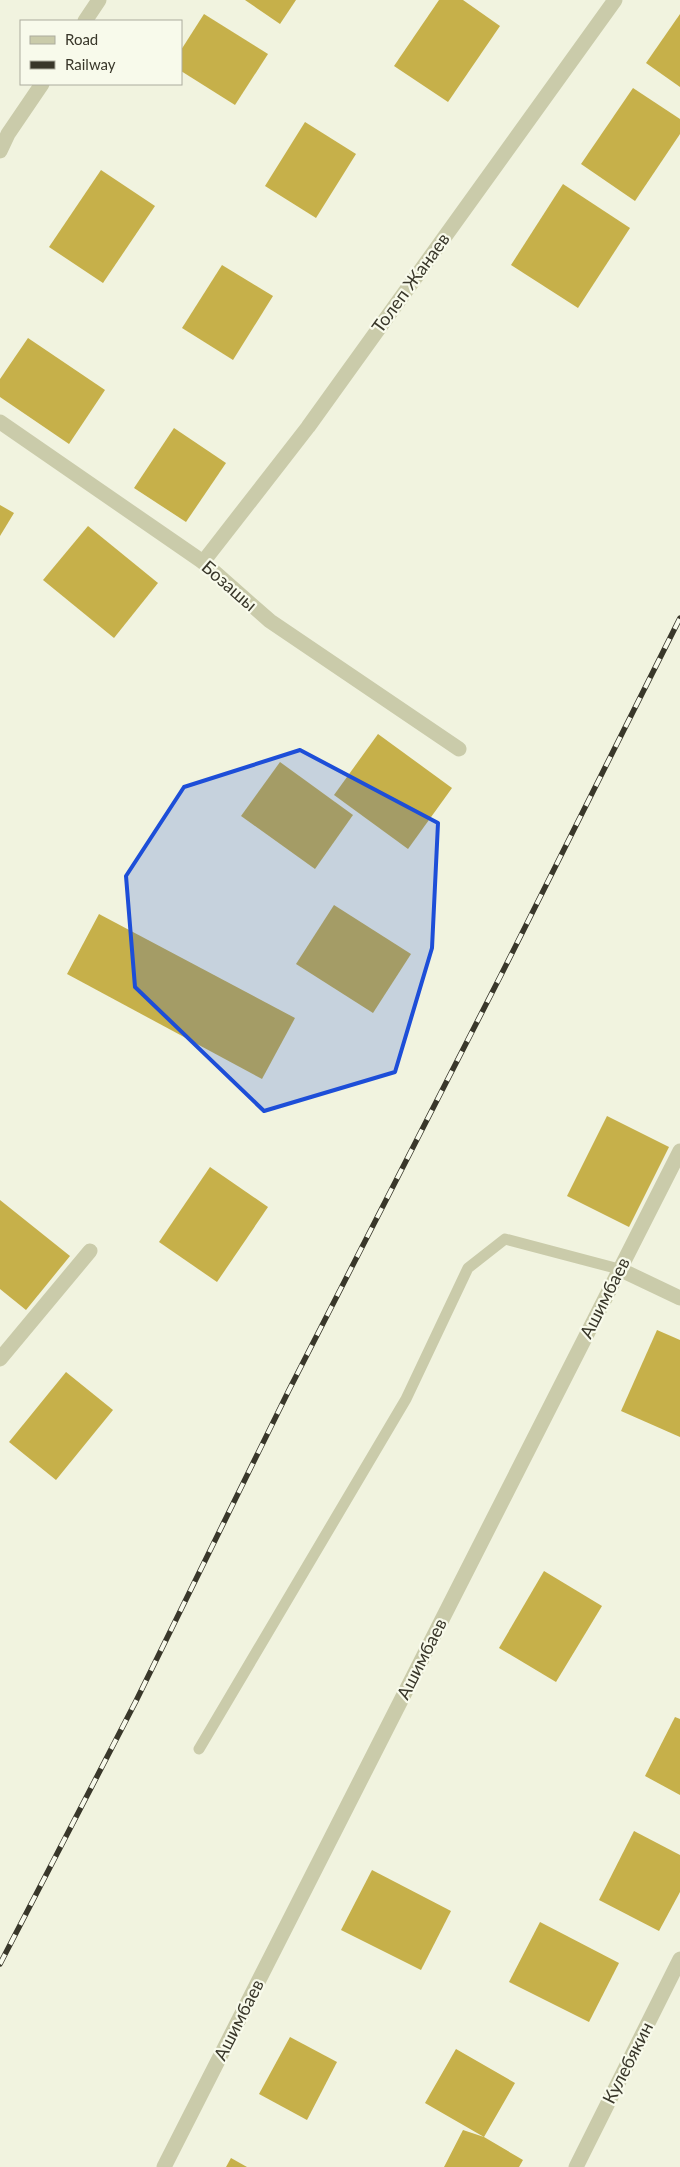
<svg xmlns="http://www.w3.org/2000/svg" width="680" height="2167" viewBox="0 0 680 2167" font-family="Lato,sans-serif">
<rect width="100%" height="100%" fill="#f1f3df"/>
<g fill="#c6b04a">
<polygon points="245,0 296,0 280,24"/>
<polygon points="439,0 463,0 500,26 448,102 394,66"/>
<polygon points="204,14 268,54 235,105 181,71 181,50"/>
<polygon points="680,14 680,87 646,63"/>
<polygon points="633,88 680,119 680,134 635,201 581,164"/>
<polygon points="305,122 356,154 316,218 265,186"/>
<polygon points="101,170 155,206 103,283 49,247"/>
<polygon points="563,184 630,228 578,308 511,265"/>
<polygon points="222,265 273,296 233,360 182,328"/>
<polygon points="28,338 105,390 69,444 0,397 0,379"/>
<polygon points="174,428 226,463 186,522 134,488"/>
<polygon points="0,505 14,513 0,536"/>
<polygon points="88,526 158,583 114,638 43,580"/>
<polygon points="378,734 452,788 408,849 334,795"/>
<polygon points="280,762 353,815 315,869 241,816"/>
<polygon points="334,905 411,954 373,1013 296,964"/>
<polygon points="99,914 295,1018 262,1079 67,974"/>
<polygon points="607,1116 669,1147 629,1227 567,1196"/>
<polygon points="210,1167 268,1207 217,1282 159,1242"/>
<polygon points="0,1200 70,1256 26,1310 0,1289"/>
<polygon points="657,1330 680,1340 680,1437 621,1411"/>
<polygon points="66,1372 113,1410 56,1480 9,1442"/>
<polygon points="544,1571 602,1606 556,1682 499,1648"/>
<polygon points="675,1717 680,1719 680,1795 645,1776"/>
<polygon points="634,1831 680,1855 680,1892 659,1931 599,1900"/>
<polygon points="372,1870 451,1911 421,1970 341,1930"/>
<polygon points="540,1922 619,1963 589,2022 509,1982"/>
<polygon points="290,2037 337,2062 307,2120 259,2094"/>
<polygon points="456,2049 515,2083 484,2137 523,2160 519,2167 444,2167 463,2130 484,2137 425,2103"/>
<polygon points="231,2158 247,2167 226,2167"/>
</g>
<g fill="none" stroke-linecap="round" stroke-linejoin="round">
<polyline stroke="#cacbaa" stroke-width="11" points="199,1749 406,1399 468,1268 505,1239 619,1269"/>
<g stroke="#cacbaa" stroke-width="15">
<polyline points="85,21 99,0"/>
<polyline points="0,151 8,134 42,84"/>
<polyline points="0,422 203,562 270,621 459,749"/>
<polyline points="203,562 308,427 615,0"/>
<polyline points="619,1269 680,1298"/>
<polyline points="0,1359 90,1251"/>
<polyline points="164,2167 680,1151"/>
<polyline points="576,2167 680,1959"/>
</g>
<g stroke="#39372a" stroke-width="5.5">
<polyline id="rail" points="0,1964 136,1701 289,1390 501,975 680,618"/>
</g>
<use href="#rail" stroke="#f8faeb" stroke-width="4" stroke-dasharray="11" stroke-linecap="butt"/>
</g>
<path fill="#1d4ed8" fill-opacity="0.2" stroke="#1d4ed8" stroke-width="4" stroke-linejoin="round" d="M300,750l138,73 -6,125 -37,124 -131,39 -129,-124 -9,-111 58,-89z"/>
<g text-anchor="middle" stroke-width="4.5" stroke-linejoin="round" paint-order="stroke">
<g font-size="18" fill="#39372a" stroke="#f8faeb">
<text transform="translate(411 283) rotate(-54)" y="6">Толеп Жанаев</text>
<text transform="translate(229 586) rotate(41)" y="6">Бозашы</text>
<text transform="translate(605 1298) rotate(-63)" y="6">Ашимбаев</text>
<text transform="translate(422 1659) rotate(-63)" y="6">Ашимбаев</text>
<text transform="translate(239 2020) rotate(-63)" y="6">Ашимбаев</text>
<text transform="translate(628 2063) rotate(-63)" y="6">Кулебякин</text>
</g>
</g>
<rect x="20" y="20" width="162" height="65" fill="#f8faeb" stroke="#acac9e"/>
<rect x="30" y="36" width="25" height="8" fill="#cacbaa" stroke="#acac9e"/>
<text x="65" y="45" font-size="15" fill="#39372a">Road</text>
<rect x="30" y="61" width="25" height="8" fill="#39372a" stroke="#acac9e"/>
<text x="65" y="70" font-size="15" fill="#39372a">Railway</text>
</svg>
